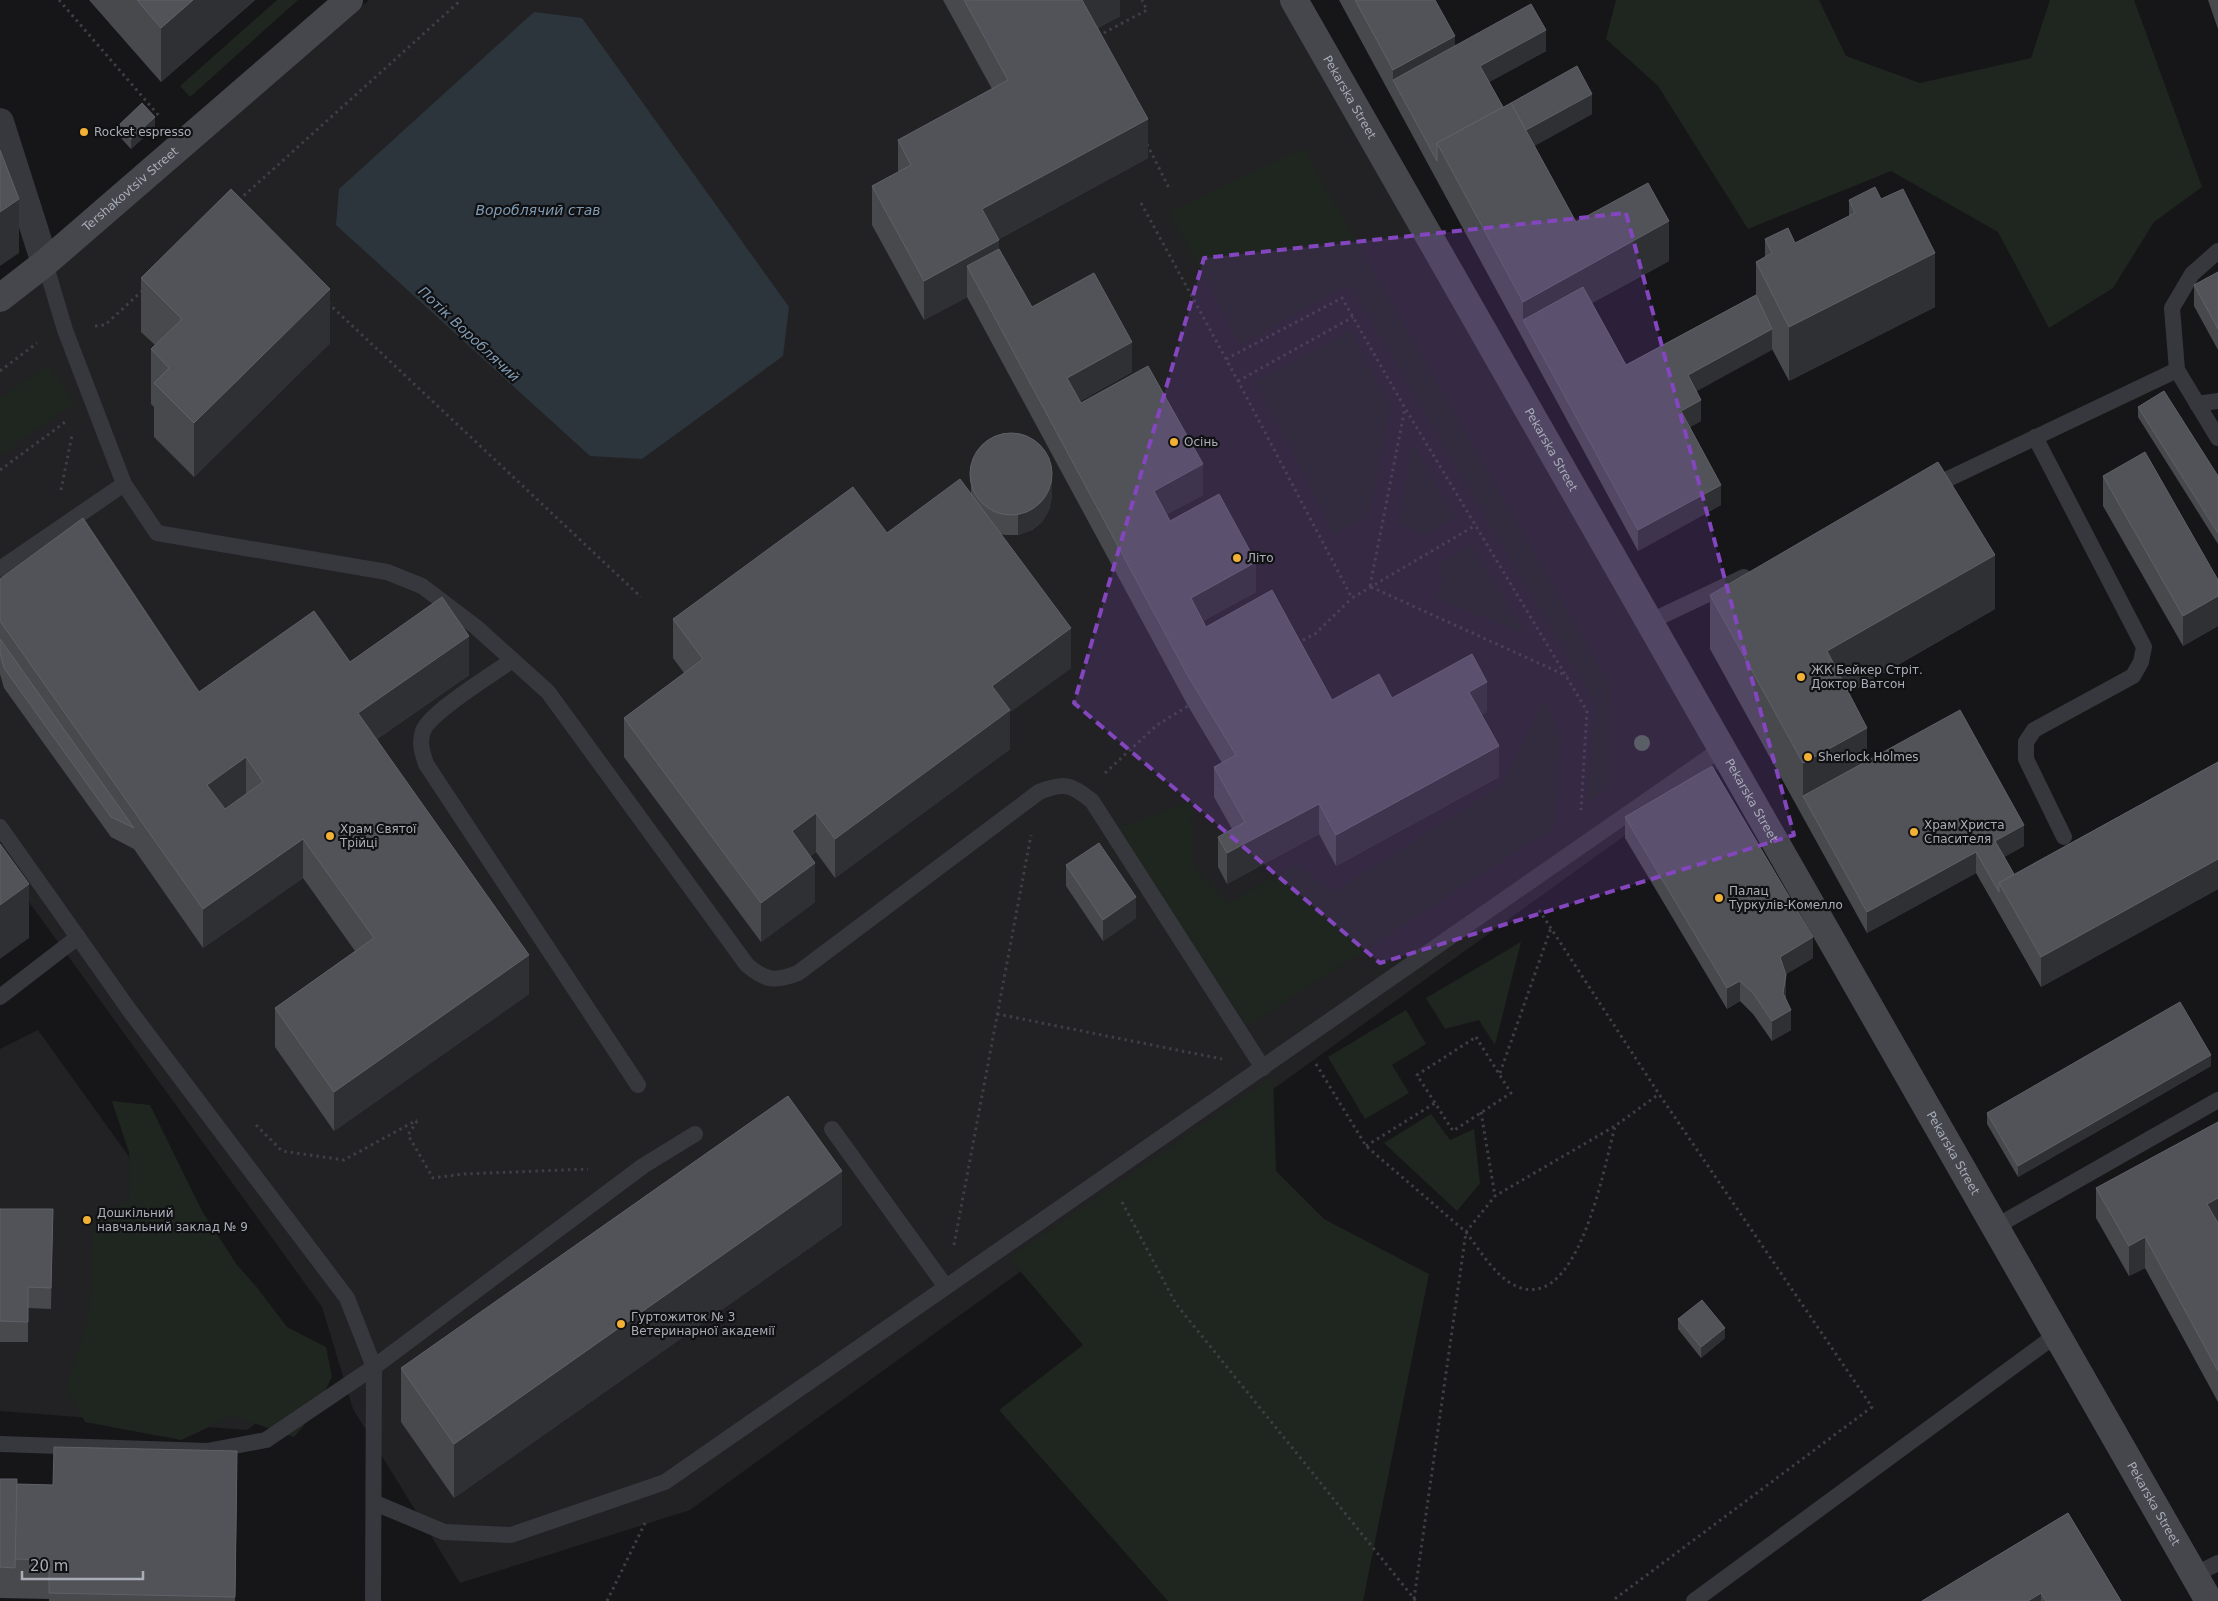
<svg xmlns="http://www.w3.org/2000/svg" width="2218" height="1601" viewBox="0 0 2218 1601" font-family="'DejaVu Sans',sans-serif">
<rect width="100%" height="100%" fill="#161618"/>
<g fill="#222225">
<polygon points="369,0 1281,0 1721,766 690,1510 460,1583 353,1409 322,1307 0,862 0,306"/>
<polygon points="38,1030 298,1392 247,1430 0,1411 0,1049"/>
</g>
<g fill="#1e261f">
<polygon points="277,0 298,0 190,97 180,86"/>
<polygon points="1616,0 1819,0 1846,56 1920,83 2031,58 2050,0 2134,0 2202,187 2154,222 2113,288 2049,328 1998,232 1891,171 1748,229 1658,86 1606,39"/>
<polygon points="1303,148 1611,686 1609,789 1587,803 1596,706 1349,285 1240,345 1169,212"/>
<polygon points="1351,330 1391,407 1369,518 1354,523 1335,536 1255,382"/>
<polygon points="48,365 75,403 0,455 0,398"/>
<polygon points="1412,443 1455,517 1425,535 1399,524"/>
<polygon points="1472,545 1526,635 1436,598 1443,582 1439,564"/>
<polygon points="1545,698 1561,739 1555,827 1248,1026 1113,830 1191,801 1192,865 1228,903 1296,865 1335,891 1501,786"/>
<polygon points="1521,942 1495,1045 1479,1020 1445,1029 1426,998"/>
<polygon points="1406,1010 1426,1044 1392,1065 1409,1093 1365,1119 1328,1057"/>
<polygon points="1273,1076 1276,1171 1324,1219 1429,1274 1363,1601 1168,1601 999,1410 1083,1345 1009,1258"/>
<polygon points="112,1101 150,1105 202,1211 237,1265 255,1285 287,1327 326,1347 332,1377 312,1416 294,1437 233,1416 181,1440 85,1422 66,1389 89,1316 94,1221 130,1198 129,1152"/>
<polygon points="1431,1114 1450,1140 1474,1129 1480,1183 1457,1211 1384,1143"/>
</g>
<polygon fill="#2c353c" points="534,12 582,18 789,307 783,356 642,459 590,456 336,225 339,189"/>
<g fill="none" stroke-linecap="round" stroke-linejoin="round">
<g stroke="#3d3f44" stroke-width="3" stroke-dasharray="2.5 4" stroke-linecap="butt">
<polyline points="59,0 160,117"/>
<polyline points="1098,36 1147,10 1142,0"/>
<polyline points="1147,144 1169,188"/>
<polyline points="239,200 461,0"/>
<polyline points="1141,203 1238,381 1352,598 1476,525"/>
<polyline points="328,303 641,597"/>
<polyline points="95,326 105,325 143,290"/>
<polyline points="1226,359 1342,298 1405,408 1587,711 1581,810"/>
<polyline points="0,371 37,343"/>
<polyline points="1238,381 1353,317"/>
<polyline points="0,470 68,420"/>
<polyline points="61,490 72,435"/>
<polyline points="1370,586 1405,408"/>
<polyline points="1371,587 1567,676"/>
<polyline points="1297,643 1315,634 1352,598"/>
<polyline points="1105,773 1157,725 1188,706"/>
<polyline points="1539,910 1659,1094 1872,1407 1612,1601"/>
<polyline points="997,1014 1222,1059"/>
<polygon points="1476,1037 1511,1093 1453,1131 1417,1075"/>
<polyline points="1316,1064 1366,1146 1466,1232 1495,1196 1615,1126 1659,1094"/>
<polyline points="1500,1073 1551,928"/>
<polyline points="1481,1112 1495,1196"/>
<polyline points="417,1121 408,1135 433,1178 464,1174 588,1169"/>
<polyline points="256,1125 282,1151 344,1160 417,1120"/>
<polyline points="1366,1146 1435,1103"/>
<polyline points="1122,1202 1176,1304 1416,1601"/>
<path d="M1466,1232c13,17 27,41 46,52 66,37 92,-119 103,-157"/>
<polyline points="954,1245 1031,835"/>
<polyline points="1414,1599 1466,1232"/>
<polyline points="607,1601 646,1521"/>
</g>
<g stroke="#37383d" stroke-width="16">
<polyline points="2218,251 2192,274 2172,308 2177,370 2218,438"/>
<path d="M45,263l20,67 59,154 33,49 230,39 35,14 54,41 72,65 199,273c19,16 28,17 51,8l241,-181c25,-10 32,-8 53,9l171,267"/>
<polyline points="2197,404 2218,401"/>
<polyline points="2035,437 2144,647 2141,662 2133,676 2034,730 2026,742 2026,759 2064,837"/>
<polyline points="1929,488 2177,370"/>
<polyline points="0,569 124,484"/>
<polyline points="1649,622 1744,577"/>
<path d="M511,661c-18,13 -81,51 -88,70 -4,12 -1,21 3,33l212,321"/>
<polyline points="0,827 130,1011 347,1298 374,1367 373,1601"/>
<polyline points="0,997 78,937"/>
<polyline points="832,1129 946,1287 1721,749"/>
<polyline points="1995,1227 2218,1100"/>
<polyline points="0,1444 207,1451 266,1440 374,1367 643,1166 695,1134"/>
<polyline points="375,1503 444,1532 511,1535 665,1482 946,1287"/>
<polyline points="2194,1575 2218,1563"/>
<polyline points="1694,1601 2056,1335"/>
</g>
<polyline stroke="#37383d" stroke-width="28" points="0,122 45,263"/>
<g stroke="#45474d" stroke-width="28">
<path id="s1" d="M1294,0l915,1601"/>
<path id="s2" d="M0,298l45,-35 304,-263"/>
</g>
</g>
<circle fill="#506452" cx="1642" cy="743" r="8"/>
<g fill="#47494d">
<polygon points="89,0 255,0 161,82"/>
<polygon points="943,0 1120,0 1120,16 1098,28 1148,158 999,239 999,249 1032,307 1132,372 1080,401 1081,403 1203,495 1167,514 1170,521 1256,592 1203,621 1206,627 1332,700 1392,698 1487,712 1481,715 1499,777 1336,866 1319,834 1227,884 1218,867 1218,837 1232,829 1214,797 1214,767 1222,763 1188,706 967,297 924,320 872,225 872,186 898,172 898,140 992,89"/>
<polygon points="1339,0 1435,0 1455,46 1546,51 1489,82 1503,107 1592,114 1534,146 1576,222 1669,261 1592,303 1626,365 1756,295 1756,262 1765,257 1765,239 1795,243 1849,216 1849,200 1935,307 1789,381 1772,349 1696,391 1701,421 1690,427 1721,505 1638,551"/>
<polygon points="2208,0 2218,0 2218,29"/>
<polygon points="119,125 155,127 131,149 119,136"/>
<polygon points="2218,272 2218,350 2194,306 2194,285"/>
<polygon points="141,278 330,343 194,477 154,437 154,407 151,404 151,349 155,345 141,332"/>
<polygon points="2138,407 2218,476 2218,544 2138,417"/>
<polygon points="971,465 1052,497 1049,510 1042,522 1032,530 1018,535 1005,535 1001,534 1071,668 1010,712 1010,749 835,878 816,852 810,856 815,902 761,942 624,757 624,718 684,673 673,658 673,619 887,533 971,493"/>
<polygon points="2103,476 2218,580 2218,626 2183,646 2103,506"/>
<polygon points="0,579 199,692 350,662 469,675 377,739 529,994 334,1131 275,1047 275,1008 355,951 303,878 203,948 134,849 111,837 4,688 0,674"/>
<polygon points="1710,595 1995,609 1849,693 1867,761 2024,846 2004,857 2014,874 2218,762 2218,889 2041,987 1976,873 1867,933 1710,649"/>
<polygon points="1625,817 1813,958 1786,974 1786,999 1791,1030 1772,1041 1753,1014 1740,1001 1727,1009 1625,838"/>
<polygon points="1066,865 1136,918 1103,941 1066,886"/>
<polygon points="2211,1066 2018,1177 1987,1124 1987,1113"/>
<polygon points="2218,1122 2218,1402 2145,1268 2129,1276 2096,1218 2096,1188"/>
<polygon points="0,1209 53,1209 51,1309 28,1308 28,1342 0,1342"/>
<polygon points="842,1225 454,1498 401,1422 401,1368"/>
<polygon points="1678,1319 1725,1338 1701,1358 1678,1329"/>
<polygon points="0,1479 17,1484 237,1490 235,1601 49,1601 49,1599 0,1598"/>
<polygon points="2068,1513 2121,1601 1922,1601"/>
</g>
<g fill="#2f3033">
<polygon points="193,0 255,0 161,82 161,28"/>
<polygon points="1081,0 1120,0 1120,16 1081,37"/>
<polygon points="1546,30 1546,51 1480,87 1480,66"/>
<polygon points="1455,36 1455,67 1393,80 1393,70"/>
<polygon points="1592,94 1592,114 1518,155 1518,134"/>
<polygon points="155,117 155,127 131,149 131,139"/>
<polygon points="1148,119 1148,158 982,248 982,209"/>
<polygon points="19,199 19,253 0,266 0,212"/>
<polygon points="1669,221 1669,261 1532,336 1523,320 1523,302"/>
<polygon points="999,240 999,279 967,266 967,297 924,320 924,281"/>
<polygon points="1935,253 1935,307 1789,381 1789,327"/>
<polygon points="330,289 330,343 194,477 194,423"/>
<polygon points="1772,329 1772,350 1688,396 1688,375"/>
<polygon points="1132,342 1132,372 1067,408 1067,378"/>
<polygon points="1701,400 1701,421 1681,432 1681,411"/>
<polygon points="1203,464 1203,495 1154,521 1154,491"/>
<polygon points="1052,476 1052,497 1049,510 1042,522 1032,530 1018,535 1018,514"/>
<polygon points="1721,485 1721,505 1638,551 1638,530"/>
<polygon points="1995,555 1995,609 1827,705 1827,651"/>
<polygon points="1256,562 1256,592 1191,628 1191,598"/>
<polygon points="2218,596 2218,626 2183,646 2183,616"/>
<polygon points="1071,628 1071,668 1010,712 1010,749 835,878 835,839 992,686"/>
<polygon points="469,636 469,675 358,752 358,713"/>
<polygon points="1487,682 1487,712 1469,722 1469,692"/>
<polygon points="1867,728 1867,782 1803,796 1803,763"/>
<polygon points="1499,746 1499,777 1336,866 1336,835"/>
<polygon points="246,757 246,796 207,824 207,785"/>
<polygon points="1319,804 1319,834 1227,884 1227,853"/>
<polygon points="816,813 816,852 792,870 792,831"/>
<polygon points="2024,825 2024,846 1995,862 1995,841"/>
<polygon points="303,839 303,878 203,948 203,909"/>
<polygon points="1976,852 1976,873 1867,933 1867,912"/>
<polygon points="2218,859 2218,889 2041,987 2041,957"/>
<polygon points="815,863 815,902 761,942 761,903"/>
<polygon points="29,884 29,938 0,959 0,905"/>
<polygon points="1136,897 1136,918 1103,941 1103,920"/>
<polygon points="1813,937 1813,958 1780,978 1780,957"/>
<polygon points="529,955 529,994 334,1131 334,1092"/>
<polygon points="1786,975 1786,995 1783,1013 1783,993"/>
<polygon points="1740,981 1740,1001 1727,1009 1727,988"/>
<polygon points="1791,1010 1791,1030 1772,1041 1772,1021"/>
<polygon points="2211,1055 2211,1066 2018,1177 2018,1166"/>
<polygon points="842,1171 842,1225 454,1498 454,1444"/>
<polygon points="2218,1198 2218,1228 2207,1204"/>
<polygon points="2145,1237 2145,1268 2129,1276 2129,1246"/>
<polygon points="1725,1328 1725,1338 1701,1358 1701,1347"/>
<polygon points="237,1451 237,1490 235,1601 235,1597"/>
<polygon points="2041,1593 2041,1601 2028,1601"/>
</g>
<g fill="#525359" stroke="#5f6168" fill-rule="evenodd">
<polygon points="137,0 193,0 161,28"/>
<polygon points="964,0 1082,0 1148,119 982,209 999,240 924,281 872,186 911,165 898,140 1008,80"/>
<polygon points="1355,0 1435,0 1455,36 1393,70"/>
<polygon points="1531,4 1546,30 1480,66 1503,107 1437,143 1437,161 1393,80"/>
<polygon points="1577,66 1592,94 1526,130 1511,103"/>
<polygon points="142,103 155,117 131,139 119,125"/>
<polygon points="1511,103 1576,222 1648,183 1669,221 1523,302 1437,143"/>
<polygon points="0,150 19,199 0,212"/>
<polygon points="1875,187 1881,199 1903,189 1935,253 1789,327 1756,262 1772,253 1765,239 1788,228 1795,243 1855,213 1849,200"/>
<polygon points="231,189 330,289 194,423 154,383 169,368 151,349 182,319 141,278"/>
<polygon points="999,249 1032,307 1094,273 1132,342 1067,378 1081,403 1148,366 1203,464 1154,491 1170,521 1219,494 1256,562 1191,598 1206,627 1272,590 1332,700 1379,674 1392,698 1472,654 1487,682 1469,692 1499,746 1336,835 1319,804 1227,853 1218,837 1245,822 1214,767 1236,755 1188,676 967,266"/>
<polygon points="2218,272 2218,329 2194,285"/>
<polygon points="1583,287 1626,365 1756,295 1772,329 1688,375 1701,400 1681,411 1721,485 1638,530 1523,320"/>
<polygon points="2164,391 2218,476 2218,533 2138,407"/>
<circle cx="1011" cy="474" r="41"/>
<polygon points="2145,452 2218,580 2218,596 2183,616 2103,476"/>
<polygon points="1938,462 1995,555 1827,651 1867,728 1803,763 1710,595"/>
<polygon points="960,479 1071,628 992,686 1010,710 835,839 816,813 792,831 815,863 761,903 624,718 703,659 673,619 853,487 887,533"/>
<path d="M83,518l116,174 115,-81 36,51 92,-65 27,39 -111,77 171,242 -195,137 -59,-84 99,-70 -71,-99 -100,70 -203,-288v-42zM246,757l17,25 -38,27 -18,-24z"/>
<polygon points="0,639 134,828 111,817 4,668 0,653"/>
<polygon points="1960,710 2024,825 1995,841 2014,874 1999,883 1999,892 1976,852 1867,912 1803,796"/>
<polygon points="2218,762 2218,859 2041,957 1999,883"/>
<polygon points="1712,766 1813,937 1780,957 1786,975 1783,993 1791,1010 1772,1021 1753,993 1740,981 1727,988 1625,817"/>
<polygon points="1099,843 1136,897 1103,920 1066,865"/>
<polygon points="0,844 29,884 0,905"/>
<polygon points="2180,1002 2211,1055 2018,1166 1987,1113"/>
<polygon points="788,1096 842,1171 454,1444 401,1368"/>
<polygon points="2218,1122 2218,1198 2207,1204 2218,1223 2218,1371 2145,1237 2129,1246 2096,1188"/>
<polygon points="0,1209 53,1209 51,1288 28,1287 28,1322 0,1321"/>
<polygon points="1702,1300 1725,1328 1701,1347 1678,1319"/>
<polygon points="54,1447 237,1451 235,1597 49,1593 49,1560 15,1559 16,1484 53,1485"/>
<polygon points="0,1479 17,1479 15,1568 0,1567"/>
<polygon points="2068,1513 2121,1601 2046,1601 2041,1593 2028,1601 1922,1601"/>
</g>
<path fill="#8446be" fill-opacity="0.2" stroke="#8446be" stroke-width="4" stroke-dasharray="10 6" stroke-linejoin="round" d="M1626,213l168,622 -414,128 -306,-260 130,-445z"/>
<g fill="#f2b134" stroke="#111113" stroke-width="2">
<circle cx="84" cy="132" r="5"/>
<circle cx="1174" cy="442" r="5"/>
<circle cx="1237" cy="558" r="5"/>
<circle cx="1801" cy="677" r="5"/>
<circle cx="1808" cy="757" r="5"/>
<circle cx="1914" cy="832" r="5"/>
<circle cx="330" cy="836" r="5"/>
<circle cx="1719" cy="898" r="5"/>
<circle cx="87" cy="1220" r="5"/>
<circle cx="621" cy="1324" r="5"/>
</g>
<g text-anchor="middle" stroke-width="4.5" stroke-linejoin="round" paint-order="stroke">
<g font-size="12" fill="#a8adb8" stroke="#111113">
<text dy="4" stroke="none"><textPath href="#s1" startOffset="112">Pekarska Street</textPath></text>
<text dy="4" stroke="none"><textPath href="#s2" startOffset="170">Tershakovtsiv Street</textPath></text>
<text dy="4" stroke="none"><textPath href="#s1" startOffset="518">Pekarska Street</textPath></text>
<text dy="4" stroke="none"><textPath href="#s1" startOffset="922">Pekarska Street</textPath></text>
<text dy="4" stroke="none"><textPath href="#s1" startOffset="1328">Pekarska Street</textPath></text>
<text dy="4" stroke="none"><textPath href="#s1" startOffset="1732">Pekarska Street</textPath></text>
</g>
<g font-size="12" fill="#a8adb8" stroke="#111113" text-anchor="start">
<text x="94" y="136">Rocket espresso</text>
<text x="1184" y="446">Осінь</text>
<text x="1247" y="562">Літо</text>
<text x="1811" y="674">ЖК Бейкер Стріт.<tspan x="1811" dy="14">Доктор Ватсон</tspan></text>
<text x="1818" y="761">Sherlock Holmes</text>
<text x="1924" y="829">Храм Христа<tspan x="1924" dy="14">Спасителя</tspan></text>
<text x="340" y="833">Храм Святої<tspan x="340" dy="14">Трійці</tspan></text>
<text x="1729" y="895">Палац<tspan x="1729" dy="14">Туркулів-Комелло</tspan></text>
<text x="97" y="1217">Дошкільний<tspan x="97" dy="14">навчальний заклад № 9</tspan></text>
<text x="631" y="1321">Гуртожиток № 3<tspan x="631" dy="14">Ветеринарної академії</tspan></text>
</g>
<g font-size="14" font-style="italic" fill="#7f9bb3" stroke="#111113">
<text x="538" y="215">Вороблячий став</text>
<text transform="translate(469 334) rotate(43)" y="5">Потік Вороблячий</text>
</g>
</g>
<path d="M22 1571v8h121v-8" fill="none" stroke="#a8adb8" stroke-width="2.5"/>
<text x="30" y="1571" font-size="15" fill="#a8adb8" stroke="#111113" stroke-width="4" paint-order="stroke">20 m</text>
</svg>
